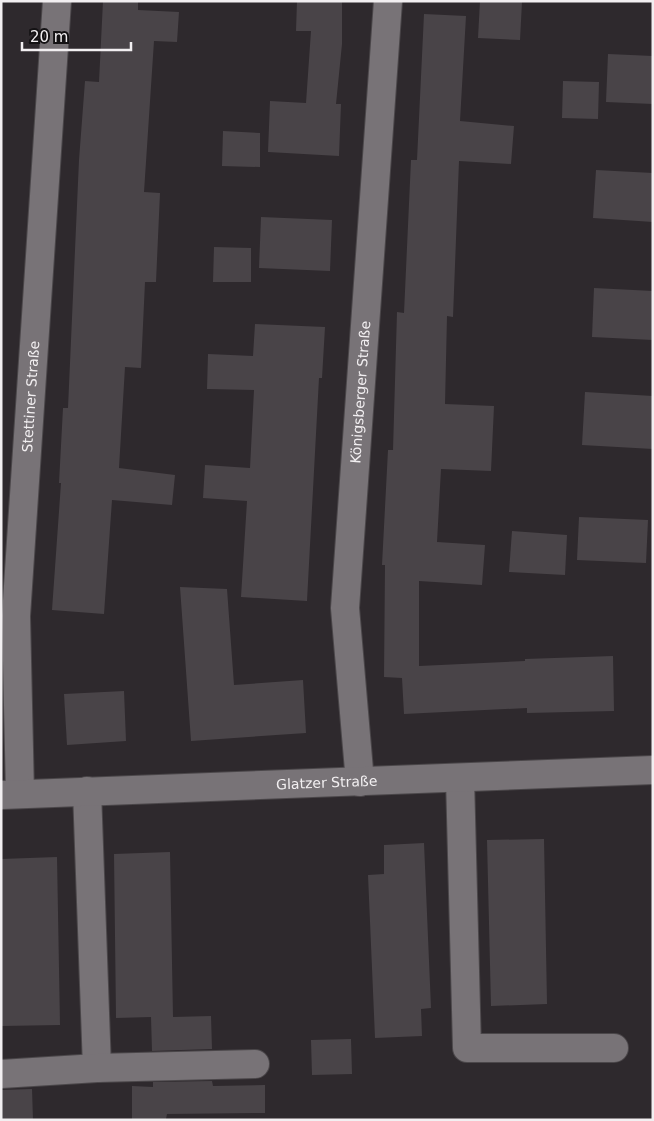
<svg xmlns="http://www.w3.org/2000/svg" width="654" height="1121" viewBox="0 0 654 1121" font-family="'DejaVu Sans',sans-serif">
<rect width="100%" height="100%" fill="#2e292d"/>
<g fill="#494448">
<polygon points="103,1 138,1 138,10 179,12 177,42 154,41 144,192 160,193 156,282 145,282 141,368 125,367 119,468 175,475 172,505 112,500 104,614 52,610 61,483 59,483 63,408 68,408 79,160 85,81 99,82"/>
<polygon points="297,1 342,1 342,44 336,104 341,104 339,156 268,152 270,101 306,103 311,31 296,31"/>
<polygon points="480,1 522,2 520,40 478,38"/>
<polygon points="424,14 466,16 460,121 514,126 511,164 459,161 453,317 447,316 445,404 494,406 491,471 441,469 437,542 485,545 482,585 419,581 419,666 525,661 525,659 613,656 614,711 527,713 527,708 404,714 402,678 384,677 385,565 382,565 388,450 393,450 397,312 404,313 411,160 417,160"/>
<polygon points="608,54 653,56 653,104 606,102"/>
<polygon points="563,81 599,82 598,119 562,118"/>
<polygon points="223,131 260,133 260,167 222,166"/>
<polygon points="596,170 653,173 653,222 593,218"/>
<polygon points="261,217 332,220 330,271 259,268"/>
<polygon points="214,247 251,248 251,282 213,282"/>
<polygon points="594,288 653,291 653,340 592,337"/>
<polygon points="255,324 325,327 322,378 319,378 307,601 241,597 247,501 203,498 205,465 250,468 254,390 207,389 208,354 253,356"/>
<polygon points="585,392 653,396 653,449 582,445"/>
<polygon points="579,517 648,520 646,563 577,560"/>
<polygon points="512,531 567,535 565,575 509,572"/>
<polygon points="180,587 227,589 234,685 303,680 306,733 191,741"/>
<polygon points="124,691 126,741 67,745 64,694"/>
<polygon points="544,839 547,1004 491,1006 487,840"/>
<polygon points="424,843 431,1008 421,1009 422,1036 375,1038 368,875 384,874 384,845"/>
<polygon points="170,852 173,1017 211,1016 212,1049 152,1051 151,1017 116,1018 114,854"/>
<polygon points="57,857 60,1025 2,1026 1,859"/>
<polygon points="351,1039 352,1074 312,1075 311,1040"/>
<polygon points="212,1081 213,1086 265,1085 265,1113 167,1114 166,1119 132,1119 132,1086 153,1087 153,1082"/>
<polygon points="32,1089 33,1120 1,1120 1,1090"/>
</g>
<g fill="none" stroke-linecap="round" stroke-linejoin="round">
<g stroke="#4b474a" stroke-width="30">
<g id="minor">
<polyline points="460,778 467,1048 614,1048"/>
<path id="s1" d="M360,782l-15,-174 43,-607"/>
<polyline points="87,791 97,1068"/>
<path id="s2" d="M20,794l-4,-178 41,-615"/>
<path id="s3" d="M2,795l651,-25"/>
<polyline points="1,1074 97,1068 255,1064"/>
</g>
</g>
<use href="#minor" stroke="#787377" stroke-width="28"/>
</g>
<g text-anchor="middle" stroke-width="4.5" stroke-linejoin="round" paint-order="stroke">
<g font-size="14" fill="#f2eff1" stroke="#141214">
<text dy="5" stroke="none"><textPath href="#s1" startOffset="391">Königsberger Straße</textPath></text>
<text dy="5" stroke="none"><textPath href="#s2" startOffset="398">Stettiner Straße</textPath></text>
<text dy="5" stroke="none"><textPath href="#s3" startOffset="325">Glatzer Straße</textPath></text>
</g>
</g>
<rect width="654" height="1121" fill="none" stroke="#f2eff1" stroke-width="5"/>
<path d="M22 42v8h109v-8" fill="none" stroke="#f2eff1" stroke-width="2.5"/>
<text x="30" y="42" font-size="15" fill="#f2eff1" stroke="#141214" stroke-width="4" paint-order="stroke">20 m</text>
</svg>
